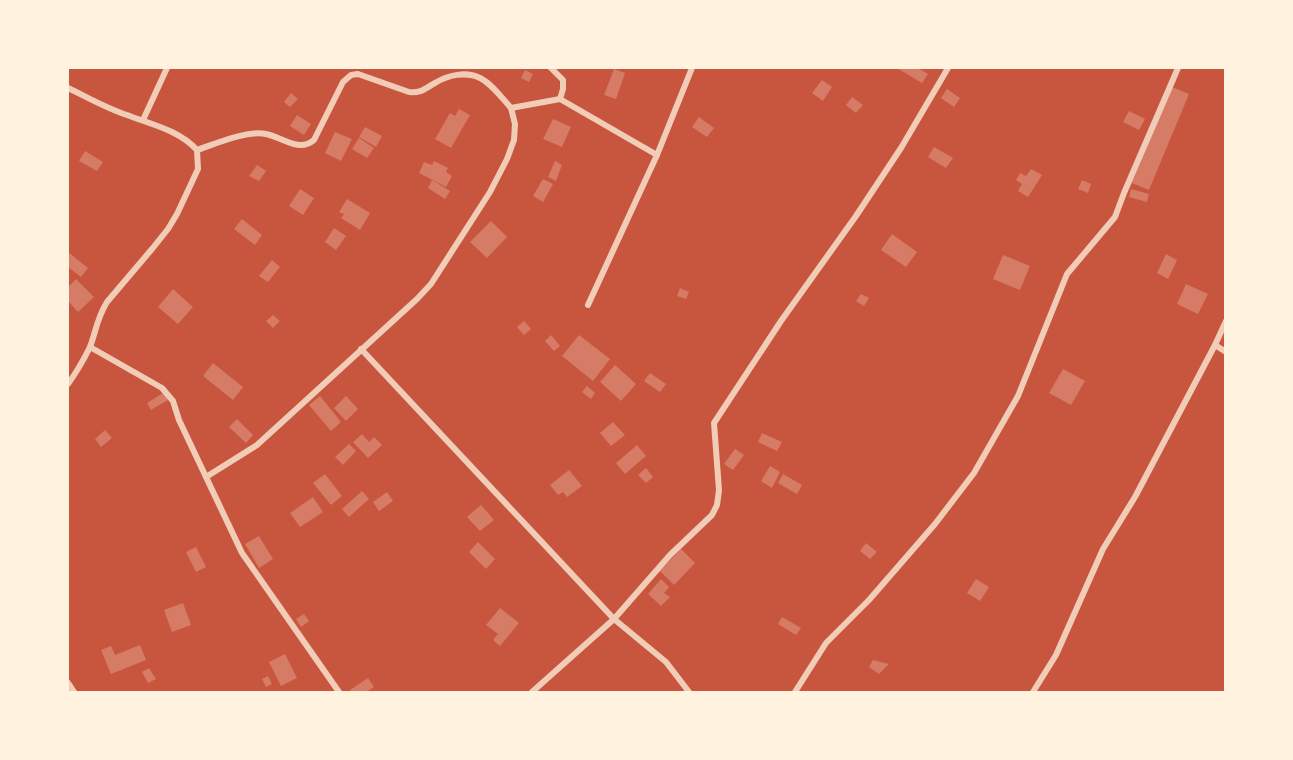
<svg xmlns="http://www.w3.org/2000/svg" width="1293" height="760" viewBox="0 0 1293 760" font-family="'Alegreya Sans',sans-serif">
<rect width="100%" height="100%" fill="#c8553d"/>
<g fill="#d67c66">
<polygon points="897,68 918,68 928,74 922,83"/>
<polygon points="614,69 625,73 616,99 604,95"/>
<polygon points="525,70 533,74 529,82 521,78"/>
<polygon points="822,80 832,87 823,101 812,93"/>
<polygon points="1172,87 1189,94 1149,190 1132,183"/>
<polygon points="947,89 960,98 954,107 941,98"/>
<polygon points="291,93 298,99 290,107 284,102"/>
<polygon points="852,97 863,105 856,113 846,105"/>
<polygon points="459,109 470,115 451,148 435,139 450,113 455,116"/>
<polygon points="1129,111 1145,119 1139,130 1123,122"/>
<polygon points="297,115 311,124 304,135 290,126"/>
<polygon points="699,117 714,128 707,137 692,127"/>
<polygon points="553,119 571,127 562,147 543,139"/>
<polygon points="365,127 382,136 376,147 359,137"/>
<polygon points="335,132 352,139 341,161 325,153"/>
<polygon points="359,138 374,148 367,158 352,149"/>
<polygon points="934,147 953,158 946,168 928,157"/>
<polygon points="85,151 103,162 97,171 79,161"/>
<polygon points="434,161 448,168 446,172 452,176 446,187 419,173 424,162 432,165"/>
<polygon points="555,161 562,165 556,181 548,177"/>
<polygon points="257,165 266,171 259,181 249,176"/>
<polygon points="1031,169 1042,175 1028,197 1018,191 1022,184 1016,180 1020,173 1026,176"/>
<polygon points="543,179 553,184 543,202 533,196"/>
<polygon points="432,180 450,191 445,199 428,188"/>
<polygon points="1082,180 1091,184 1088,193 1078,189"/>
<polygon points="300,189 314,198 303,215 289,206"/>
<polygon points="1131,189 1149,194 1147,202 1129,197"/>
<polygon points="347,199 370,213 360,230 341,218 344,214 339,212"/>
<polygon points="242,219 262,235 255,245 234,229"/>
<polygon points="491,221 507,237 487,258 470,242"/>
<polygon points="334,228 346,236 336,250 325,242"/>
<polygon points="892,234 917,252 906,267 881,250"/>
<polygon points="68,252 88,268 81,277 68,267"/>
<polygon points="1166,254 1177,260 1168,279 1157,273"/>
<polygon points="1003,255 1030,266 1020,290 993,279"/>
<polygon points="272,260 280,267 268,282 259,276"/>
<polygon points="76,279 94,297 78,312 68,301 68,287"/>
<polygon points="1186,284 1208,294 1198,314 1177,304"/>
<polygon points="680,288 689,292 686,299 677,296"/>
<polygon points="173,289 193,307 178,324 158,307"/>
<polygon points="861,294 869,298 864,306 856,301"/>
<polygon points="273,315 280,321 273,328 266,321"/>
<polygon points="524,321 531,329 524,335 517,327"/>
<polygon points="551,335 560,346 554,351 545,341"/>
<polygon points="579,335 610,359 593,381 562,356"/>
<polygon points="213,363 243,387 233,400 203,376"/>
<polygon points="615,365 636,384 621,401 600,382"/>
<polygon points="1063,369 1085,381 1071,405 1049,393"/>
<polygon points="650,373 666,384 660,392 644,381"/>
<polygon points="587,386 595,393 591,399 582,392"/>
<polygon points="163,393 168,400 151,410 147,403"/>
<polygon points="320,396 341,422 331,431 309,405"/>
<polygon points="346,396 358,409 346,421 334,408"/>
<polygon points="237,419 253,435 246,443 229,427"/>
<polygon points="613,422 625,435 611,446 600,433"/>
<polygon points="105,430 112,438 101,447 95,439"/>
<polygon points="762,433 782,442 777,451 758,442"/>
<polygon points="362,434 369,442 374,437 382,445 368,458 353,442"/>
<polygon points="349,444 356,451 343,465 335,457"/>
<polygon points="637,445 646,456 625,474 616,463"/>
<polygon points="735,449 744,455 733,470 724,464"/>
<polygon points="770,466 780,472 772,488 761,481"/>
<polygon points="646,468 653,477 646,483 638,475"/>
<polygon points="569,470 582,486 567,497 563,492 558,495 550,485"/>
<polygon points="325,474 342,496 331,505 313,483"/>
<polygon points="783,474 802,485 797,494 778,483"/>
<polygon points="362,491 369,499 349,517 342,509"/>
<polygon points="387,492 393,501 379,511 373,502"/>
<polygon points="313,497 323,512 300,527 290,513"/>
<polygon points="481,505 494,520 480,531 467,517"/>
<polygon points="259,536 273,559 259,568 245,544"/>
<polygon points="478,542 495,559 486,569 469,552"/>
<polygon points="866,543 877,552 870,559 860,551"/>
<polygon points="196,547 206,567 196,572 186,552"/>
<polygon points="681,549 695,563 674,585 660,571"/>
<polygon points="661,579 669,587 664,593 670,597 661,606 648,594"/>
<polygon points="976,579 989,587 980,601 967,593"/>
<polygon points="183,603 191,625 172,632 164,610"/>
<polygon points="500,608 519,623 500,646 493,640 498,634 486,625"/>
<polygon points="304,614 309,621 301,627 296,619"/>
<polygon points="782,617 801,628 796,635 778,624"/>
<polygon points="140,645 146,660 111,674 101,650 111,646 115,655"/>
<polygon points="285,654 297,678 281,686 269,662"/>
<polygon points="873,660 889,664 879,674 869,667"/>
<polygon points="149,668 156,679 148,683 142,672"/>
<polygon points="268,676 272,684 266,687 262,679"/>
<polygon points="368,678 374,687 366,692 352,692 350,690"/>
</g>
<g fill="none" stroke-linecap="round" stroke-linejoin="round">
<g stroke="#f1ccb7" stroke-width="6">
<polyline points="551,68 563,80 563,89 560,99"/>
<path d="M68,88c19,9 38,20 59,27 23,9 52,15 70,35l1,19 -21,45 -9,15 -16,20 -45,53c-10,16 -11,29 -17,45 -6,12 -14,26 -22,37"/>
<polyline points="143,120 167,68"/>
<path d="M197,150c18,-6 50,-20 69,-16 16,3 33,19 48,6l29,-58 8,-7 7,-1 51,18c13,1 15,-3 26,-9 13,-8 31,-12 45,-5 12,6 22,20 31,30l49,-9 97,56"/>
<polyline points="588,305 657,155 692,68"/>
<polyline points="1215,345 1226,352"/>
<polyline points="90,347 162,388 173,401 179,420 242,553 339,692"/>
<polyline points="361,349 614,619 666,662 689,692"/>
<polyline points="206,477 257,445 417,299 431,284 490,192 507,159 514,140 515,124 511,108"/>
<polyline points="68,683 74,692"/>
<polyline points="532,692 614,619 670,555 712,515 717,505 719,490 714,423 781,321 856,216 901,148 948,68"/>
<polyline points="795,692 826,643 869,600 935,524 974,473 1018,396 1067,274 1115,217 1124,193 1178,68"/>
<polyline points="1033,692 1056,655 1103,549 1135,497 1215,345 1226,321"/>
</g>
</g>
<rect width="1293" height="760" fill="none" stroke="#fff3e0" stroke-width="138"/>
</svg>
